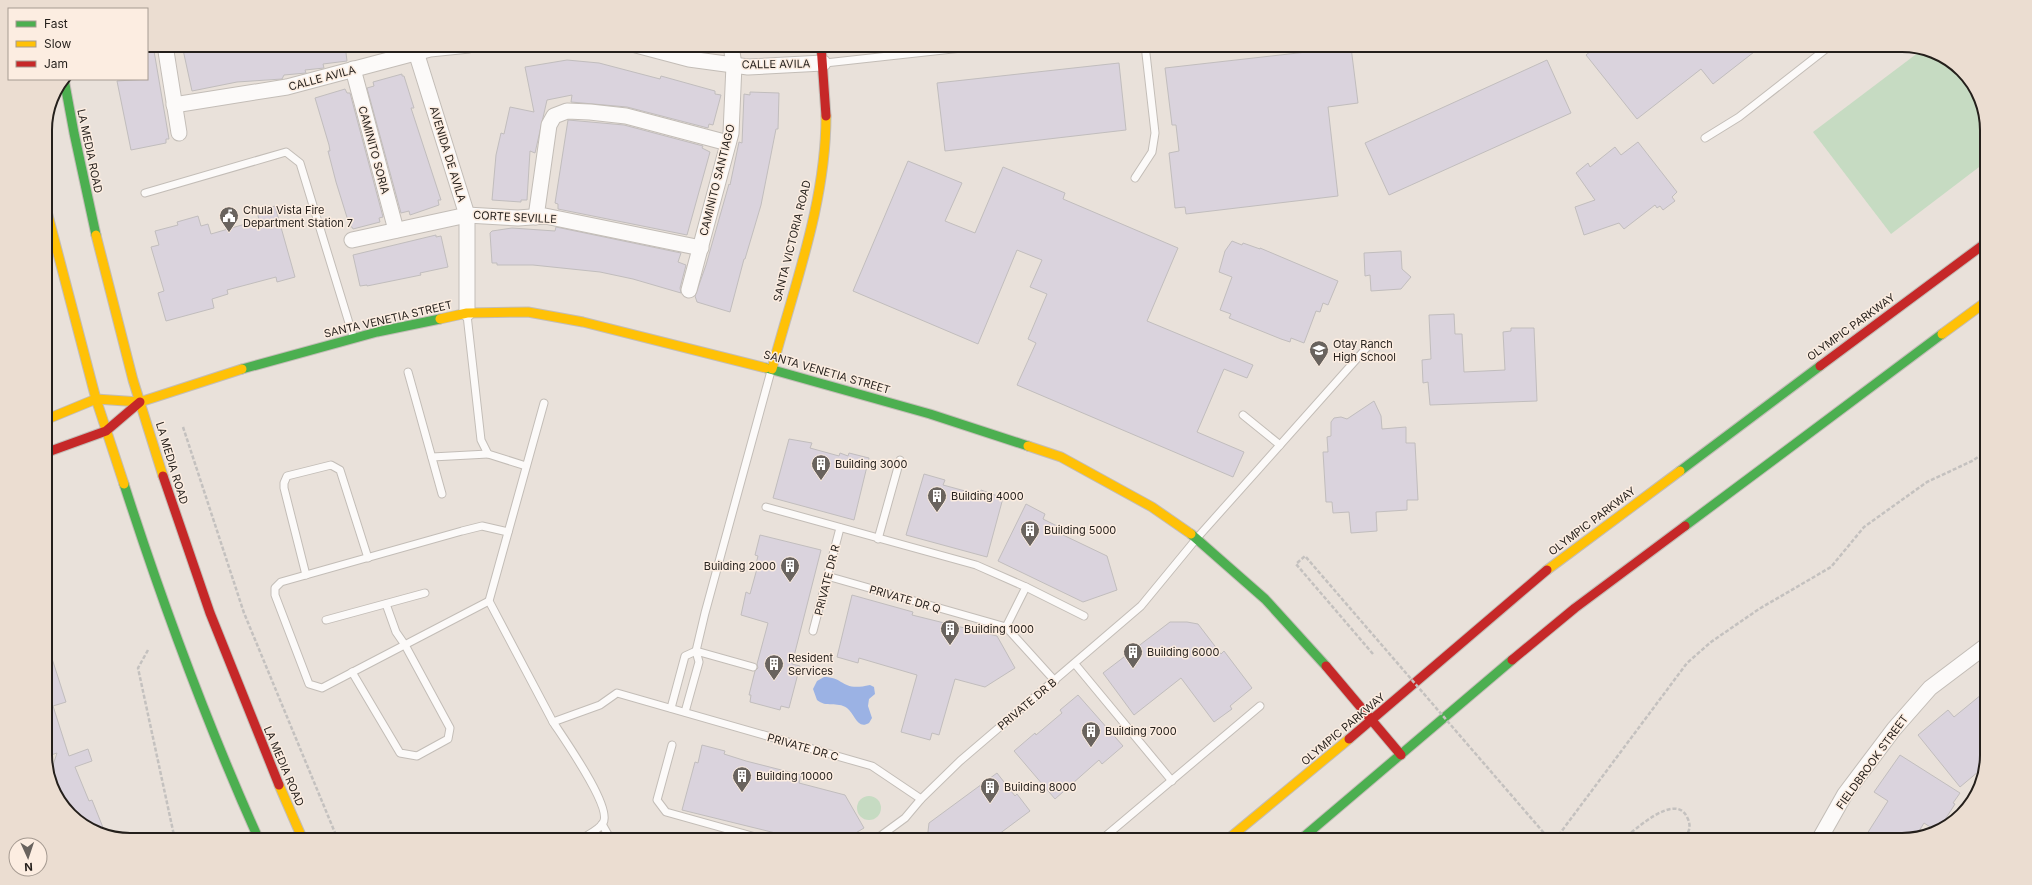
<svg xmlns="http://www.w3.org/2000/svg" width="2032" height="885" viewBox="0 0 2032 885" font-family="Inter,sans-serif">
<rect width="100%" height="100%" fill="#e9e1da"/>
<g fill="#c6dbc2">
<polygon points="1923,49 1934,51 1973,83 1987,125 1987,161 1891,234 1813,132"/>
<circle cx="869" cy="808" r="12"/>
</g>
<path fill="#9bb2e4" d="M824,677c21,0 17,15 46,8l4,2 1,7 -6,5 -1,7 4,12 -3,5c-12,7 -14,-9 -22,-15 -10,-7 -21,0 -30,-8l-4,-11 4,-8z"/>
<g fill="#dad3dd" stroke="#c1bdbd">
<polygon points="182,45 345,45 347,61 323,64 324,68 305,70 306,73 284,75 282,79 237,82 192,91"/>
<polygon points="1598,45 1763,45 1713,84 1701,69 1637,119 1586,55"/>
<polygon points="1351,47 1358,103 1328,107 1338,196 1186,214 1185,207 1175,208 1169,153 1179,151 1176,125 1172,125 1165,68"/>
<polygon points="147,51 154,51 169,139 166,139 166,143 131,150 117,81 147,79"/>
<polygon points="567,60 599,63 660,79 661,76 715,91 715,94 721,95 713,125 709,124 708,128 627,107 571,102 572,95 547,100 535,153 530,151 527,200 521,200 521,202 492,200 496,155 501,133 504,134 510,107 534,112 525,67"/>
<polygon points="1547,60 1571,113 1389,195 1365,143"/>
<polygon points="1119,63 1126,130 945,151 937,83"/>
<polygon points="402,74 402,76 404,76 414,108 411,108 441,200 438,200 439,205 410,215 409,211 401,213 367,88 374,86 373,82"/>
<polygon points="345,89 347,93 350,93 383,217 379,218 380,222 353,229 352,227 350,227 336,182 328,151 330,151 329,145 315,98"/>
<polygon points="750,92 779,93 778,129 776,129 761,205 745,259 744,259 730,312 697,302 695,296 706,265 729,184 730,185 739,142 742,143 744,94 750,95"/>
<polygon points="568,120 624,125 703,146 702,148 710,152 687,235 558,209 558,204 555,203"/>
<polygon points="1638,142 1677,192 1672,197 1675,201 1663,210 1660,206 1657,208 1655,205 1624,229 1619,223 1584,235 1575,207 1595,200 1576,173 1588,163 1590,167 1615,147 1621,155"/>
<polygon points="908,161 962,183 945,221 975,233 1003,167 1065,193 1063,199 1178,248 1147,321 1253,365 1247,378 1224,369 1197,432 1244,452 1233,477 1017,385 1036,343 1028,339 1047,294 1030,287 1042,260 1017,250 978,344 853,291"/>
<polygon points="275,206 295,277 277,282 276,277 227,290 228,294 212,299 214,308 166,321 158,293 164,291 151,247 159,245 155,231 178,225 177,222 198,216 201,226 208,224 211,234 259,220 257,211"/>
<polygon points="556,227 681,253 678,262 686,265 680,288 681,293 633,279 600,272 533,265 497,265 497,263 492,263 490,233 492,231 512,228 555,231"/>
<polygon points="436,235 436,237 441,236 448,267 420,273 421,275 367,286 367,285 360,286 353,255"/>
<polygon points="1232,241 1242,245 1243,243 1260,249 1260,248 1338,281 1328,305 1323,303 1320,312 1316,311 1304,343 1291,338 1290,342 1281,339 1229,318 1231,314 1220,310 1232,277 1219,272 1225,251"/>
<polygon points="1401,251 1402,269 1411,277 1401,289 1371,291 1370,275 1365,276 1364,253"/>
<polygon points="1454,314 1455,334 1462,334 1464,372 1505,370 1503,332 1511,331 1511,328 1534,328 1537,401 1430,405 1428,382 1423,383 1422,360 1431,359 1429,315"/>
<polygon points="1374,401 1381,416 1382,429 1406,427 1406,443 1415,443 1418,500 1407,500 1407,510 1376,512 1377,531 1351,533 1349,512 1333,513 1332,502 1326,502 1323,452 1328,452 1327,437 1331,436 1331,422 1334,418 1341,417 1347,419"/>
<polygon points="789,439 812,443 810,448 839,456 840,453 848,456 849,453 869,458 854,520 773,498"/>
<polygon points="924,474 945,480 943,485 980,495 981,490 1003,498 987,557 906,535"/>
<polygon points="1026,504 1045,514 1043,519 1063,529 1061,534 1107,556 1117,590 1083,602 998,561"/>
<polygon points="760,535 821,550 792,664 800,666 789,708 781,706 780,710 750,702 751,695 749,695 755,671 758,668 757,664 768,623 741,615 746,592 750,594 758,565 756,564 758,556 755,555"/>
<polygon points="852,595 913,612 912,615 997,636 1015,668 985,687 955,679 939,735 932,733 930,740 901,732 917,675 859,658 858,663 837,657"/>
<polygon points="1170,622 1187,622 1198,624 1221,654 1224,651 1252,688 1230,706 1232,709 1214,722 1181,678 1134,715 1103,673"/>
<polygon points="48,646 66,702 53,706 69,756 88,749 92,761 75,767 89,801 92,800 106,835 98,834 62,807 50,774 57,753 45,757 45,647"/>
<polygon points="1987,690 1987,755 1985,766 1960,787 1918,735 1948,710 1954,717"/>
<polygon points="1078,695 1123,746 1102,764 1099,760 1055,799 1014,751 1035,733 1036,735 1062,713 1060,710"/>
<polygon points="702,745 725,751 724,754 746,761 801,775 799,783 845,795 864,828 844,840 804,840 682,810 695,762 698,763"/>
<polygon points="1900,755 1960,793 1953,803 1955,804 1939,829 1935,830 1924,823 1916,836 1902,840 1863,840 1888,801 1874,792"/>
<polygon points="997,773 1015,796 1017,794 1030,811 991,840 927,840 929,823"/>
</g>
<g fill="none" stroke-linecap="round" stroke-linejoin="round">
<g stroke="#c3bdb7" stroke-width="9">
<g id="lane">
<polyline points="825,63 989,45"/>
<polyline points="1705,138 1739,117 1831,45"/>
<polyline points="1135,178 1152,152 1155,133 1145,45"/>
<polyline points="145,193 286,152 300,163 353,336"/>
<polyline points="467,315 481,440 488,454 526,466"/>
<polyline points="408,372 442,494"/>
<polyline points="544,403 489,601 553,722 600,705 617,693 872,766 921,799"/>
<polyline points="1243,415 1280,445"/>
<polyline points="432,457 488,454"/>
<polyline points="766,507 976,565 1026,587 1006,627"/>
<polyline points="878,539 900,460"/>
<polyline points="306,575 284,488 284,483 287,476 331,465 340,470 368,558"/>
<polyline points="827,576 1006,627 1055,681"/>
<polyline points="1026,587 1084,616"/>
<polyline points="489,601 322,688 309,684 275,595 275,588 281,582 462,531 482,526 508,532"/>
<polyline points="326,620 425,593"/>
<polyline points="813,631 840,528"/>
<polyline points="1075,664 1172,781"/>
<polyline points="352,672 400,753 417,756 448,739 450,728 405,645 396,632 386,604"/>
<polyline points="671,708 685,656 696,651 753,667"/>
<polyline points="685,712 699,662 696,651 705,613 771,371"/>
<path d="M553,722c11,17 60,86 50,101 -4,7 -16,12 -23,17"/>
<polyline points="672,745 657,800 666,812 766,840"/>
<polyline points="602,824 611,840"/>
<polyline points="875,840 905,818 921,799 960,761 1141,606 1197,538 1370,344"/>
<polyline points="1101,840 1260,706"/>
</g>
</g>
<g stroke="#c3bdb7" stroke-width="17">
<g id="street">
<polyline points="165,45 179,133"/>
<polyline points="415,45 416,52 467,215 467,313"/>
<polyline points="636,45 689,59 748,67 823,63"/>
<polyline points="353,69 396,230"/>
<polyline points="174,105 287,87 430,49 469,45"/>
<polyline points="536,217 549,125 554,116 567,111 590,112 626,116 728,143"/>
<polyline points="352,240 467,215 518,218 545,216 701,248"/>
<polyline points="689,290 731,133 734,65 731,45"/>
<polyline points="1819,840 1845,794 1894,729 1930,688 1987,645"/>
</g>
</g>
<g stroke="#c3bdb7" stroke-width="11">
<g id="fast">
<polyline points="64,79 74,133 96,235"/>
<polyline points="766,368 930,414 1028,446"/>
<polyline points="242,369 377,332 440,319"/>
<polyline points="1680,471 1820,366"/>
<path d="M124,484c39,121 83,240 135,356"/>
<polyline points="1685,526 1942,334"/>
<polyline points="1191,534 1265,599 1326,666"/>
<polyline points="1300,840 1512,660"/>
</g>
</g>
<g stroke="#c3bdb7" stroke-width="11">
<g id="slow">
<polyline points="45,204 96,399 124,484"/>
<polyline points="96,235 133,380 163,476"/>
<polyline points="440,319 467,313 528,312 583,322 766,368"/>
<polyline points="1942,334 1987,301"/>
<path d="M772,369c22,-83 54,-166 54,-253"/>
<polyline points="45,420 96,399 140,402 242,369"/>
<polyline points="1028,446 1061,457 1152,507 1191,534"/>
<polyline points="1547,570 1680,471"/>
<polyline points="279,785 303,840"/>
<polyline points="1227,840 1349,739"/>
</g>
</g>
<g stroke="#c3bdb7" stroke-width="11">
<g id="jam">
<polyline points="821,45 826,116"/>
<polyline points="1820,366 1987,242"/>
<polyline points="45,453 106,431 140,402"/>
<polyline points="163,476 210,613 279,785"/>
<polyline points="1512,660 1575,608 1685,526"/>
<polyline points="1326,666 1401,755"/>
<polyline points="1349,739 1547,570"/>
</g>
</g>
<g stroke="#c4c1bf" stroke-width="2.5" stroke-dasharray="4 2" stroke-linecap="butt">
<polyline points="183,427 244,613 338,840"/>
<polyline points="148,650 138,668 175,840"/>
<polyline points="1557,837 1562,840"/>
<polyline points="1555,840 1687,663 1711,642 1759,609 1831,567 1864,527 1927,482 1972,461 1987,451"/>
<path d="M1622,840c13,-10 53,-48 65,-23 5,10 2,15 -4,23"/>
</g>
<use href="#lane" stroke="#fcfaf9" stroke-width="7"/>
<use href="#street" stroke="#fcfaf9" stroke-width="15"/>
<use href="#fast" stroke="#4caf50" stroke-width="9"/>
<use href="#slow" stroke="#ffc107" stroke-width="9"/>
<use href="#jam" stroke="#c62828" stroke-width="9"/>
<polyline stroke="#c4c1bf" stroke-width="2.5" stroke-dasharray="4 2" stroke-linecap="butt" points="1373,654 1296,564 1305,556 1550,840"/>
</g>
<defs>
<g id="civic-pin" transform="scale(1)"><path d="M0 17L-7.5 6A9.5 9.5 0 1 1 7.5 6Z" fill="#69635e" stroke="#fcede1"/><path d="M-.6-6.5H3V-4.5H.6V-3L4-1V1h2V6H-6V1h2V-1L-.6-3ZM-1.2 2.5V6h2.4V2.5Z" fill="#fff"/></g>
<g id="school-pin" transform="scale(1)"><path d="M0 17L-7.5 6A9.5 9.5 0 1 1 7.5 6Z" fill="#69635e" stroke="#fcede1"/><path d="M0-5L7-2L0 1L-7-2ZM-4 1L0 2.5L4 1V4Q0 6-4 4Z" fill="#fff"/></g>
<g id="building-pin" transform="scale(1)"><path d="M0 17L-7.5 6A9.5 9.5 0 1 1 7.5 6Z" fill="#69635e" stroke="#fcede1"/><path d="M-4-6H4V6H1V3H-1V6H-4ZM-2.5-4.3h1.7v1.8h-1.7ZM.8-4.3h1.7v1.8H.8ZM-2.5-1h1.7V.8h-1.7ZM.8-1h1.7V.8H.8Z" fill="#fff"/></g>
</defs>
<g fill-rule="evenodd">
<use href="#civic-pin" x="229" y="216"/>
<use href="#school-pin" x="1319" y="350"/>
<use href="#building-pin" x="821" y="464"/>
<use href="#building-pin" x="937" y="496"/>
<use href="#building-pin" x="1030" y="530"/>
<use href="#building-pin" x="790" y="566"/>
<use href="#building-pin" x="950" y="629"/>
<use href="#building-pin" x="1133" y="652"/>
<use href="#building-pin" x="774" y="664"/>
<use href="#building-pin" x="1091" y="731"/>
<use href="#building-pin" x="742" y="776"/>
<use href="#building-pin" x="990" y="787"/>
</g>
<g text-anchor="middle" stroke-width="3" stroke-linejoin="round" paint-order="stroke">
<g font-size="11" fill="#241f1b" stroke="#fcede1">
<text transform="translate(776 64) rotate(-1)" y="4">CALLE AVILA</text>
<text transform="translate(322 78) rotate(-15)" y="4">CALLE AVILA</text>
<text transform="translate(374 150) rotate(75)" y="4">CAMINITO SORIA</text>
<text transform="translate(90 151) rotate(78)" y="4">LA MEDIA ROAD</text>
<text transform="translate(448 154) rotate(73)" y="4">AVENIDA DE AVILA</text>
<text transform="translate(717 180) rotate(-76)" y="4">CAMINITO SANTIAGO</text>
<text transform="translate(515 217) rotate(3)" y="4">CORTE SEVILLE</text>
<text transform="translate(792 241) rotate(-76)" y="4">SANTA VICTORIA ROAD</text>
<text transform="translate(388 319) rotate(-13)" y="4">SANTA VENETIA STREET</text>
<text transform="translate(1851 327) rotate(-36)" y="4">OLYMPIC PARKWAY</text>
<text transform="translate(827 372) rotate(16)" y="4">SANTA VENETIA STREET</text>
<text transform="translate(172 463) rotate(73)" y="4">LA MEDIA ROAD</text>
<text transform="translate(1592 521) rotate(-37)" y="4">OLYMPIC PARKWAY</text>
<text transform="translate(827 580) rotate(-76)" y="4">PRIVATE DR R</text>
<text transform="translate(905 599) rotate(16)" y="4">PRIVATE DR Q</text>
<text transform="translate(1027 704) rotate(-40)" y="4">PRIVATE DR B</text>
<text transform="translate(1343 729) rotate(-40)" y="4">OLYMPIC PARKWAY</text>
<text transform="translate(803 747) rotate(16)" y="4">PRIVATE DR C</text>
<text transform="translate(1872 762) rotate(-54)" y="4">FIELDBROOK STREET</text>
<text transform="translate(284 766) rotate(67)" y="4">LA MEDIA ROAD</text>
</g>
<g font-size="11" fill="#241f1b" stroke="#fcede1" text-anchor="start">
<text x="243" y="214">Chula Vista Fire<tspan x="243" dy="13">Department Station 7</tspan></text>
<text x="1333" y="348">Otay Ranch<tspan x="1333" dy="13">High School</tspan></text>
<text x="835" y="468">Building 3000</text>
<text x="951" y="500">Building 4000</text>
<text x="1044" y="534">Building 5000</text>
<text x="776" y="570" text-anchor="end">Building 2000</text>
<text x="964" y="633">Building 1000</text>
<text x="1147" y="656">Building 6000</text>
<text x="788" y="662">Resident<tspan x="788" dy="13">Services</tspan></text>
<text x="1105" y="735">Building 7000</text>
<text x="756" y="780">Building 10000</text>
<text x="1004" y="791">Building 8000</text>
</g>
</g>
<path d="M0 0H2032V885H0ZM130 52H1902A78 78 0 0 1 1980 130V755A78 78 0 0 1 1902 833H130A78 78 0 0 1 52 755V130A78 78 0 0 1 130 52Z" fill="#ebddd1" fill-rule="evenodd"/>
<path fill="none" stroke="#241f1b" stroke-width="2" d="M130 52H1902A78 78 0 0 1 1980 130V755A78 78 0 0 1 1902 833H130A78 78 0 0 1 52 755V130A78 78 0 0 1 130 52Z"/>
<rect x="8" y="8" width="140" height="72" fill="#fcede1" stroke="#a69b92"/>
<rect x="16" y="21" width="20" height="6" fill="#4caf50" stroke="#a69b92"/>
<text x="44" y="28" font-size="12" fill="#241f1b">Fast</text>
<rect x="16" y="41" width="20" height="6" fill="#ffc107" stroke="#a69b92"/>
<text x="44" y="48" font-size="12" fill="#241f1b">Slow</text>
<rect x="16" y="61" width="20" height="6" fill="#c62828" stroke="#a69b92"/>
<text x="44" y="68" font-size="12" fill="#241f1b">Jam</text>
<g transform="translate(28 857) rotate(177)"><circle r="19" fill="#fcede1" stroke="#a69b92"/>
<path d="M0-3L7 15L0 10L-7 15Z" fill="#69635e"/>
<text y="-6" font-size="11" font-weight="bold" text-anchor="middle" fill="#241f1b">N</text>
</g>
</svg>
